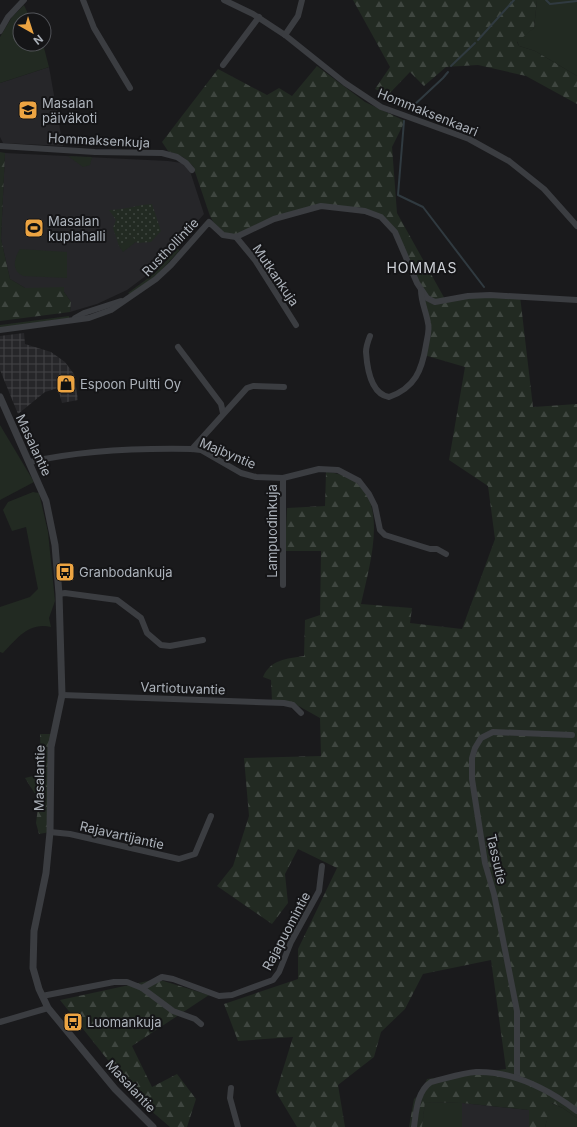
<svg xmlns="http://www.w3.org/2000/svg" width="577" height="1127" viewBox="0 0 577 1127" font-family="Inter,sans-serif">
<defs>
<pattern id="industrial-grid" width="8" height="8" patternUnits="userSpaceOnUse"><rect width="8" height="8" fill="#262629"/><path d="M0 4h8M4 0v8" fill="none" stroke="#434346"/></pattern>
<pattern id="forest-firs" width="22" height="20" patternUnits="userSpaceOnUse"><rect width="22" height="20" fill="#222a22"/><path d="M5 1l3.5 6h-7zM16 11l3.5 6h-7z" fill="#3f4640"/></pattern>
<pattern id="park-dots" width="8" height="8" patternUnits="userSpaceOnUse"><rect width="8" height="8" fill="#222a22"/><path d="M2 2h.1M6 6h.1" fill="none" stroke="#3f4640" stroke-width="1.8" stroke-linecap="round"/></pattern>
</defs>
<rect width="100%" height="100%" fill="#1a1a1c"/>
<g fill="#262629">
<polygon points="49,67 63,146 3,143 0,137 0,83"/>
<polygon points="5,153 168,161 182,163 190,171 204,214 162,262 143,278 127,290 97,304 70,312 71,302 64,292 64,288 25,288 10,279 1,239"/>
<polygon points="425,1102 462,1103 529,1110 529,1127 422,1127"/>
</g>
<polygon fill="url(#industrial-grid)" points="24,333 25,344 51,352 65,362 74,374 78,400 62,403 58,388 45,392 18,414 0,370 0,336"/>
<g fill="#222a22">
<polygon points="537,0 577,0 577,76 535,51 519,46 517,41 534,28"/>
<polygon points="24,5 31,20 20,20 20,44 43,44 49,67 0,83 0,37 12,17"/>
<polygon points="68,156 92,157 90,165 83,167"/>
<polygon points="132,236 137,241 123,252 119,246"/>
<path d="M20,249l47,3v26l-44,-2c-12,-6 -9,-17 -3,-27z"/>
<polygon points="177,249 180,250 157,275 130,294 128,293 155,273"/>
<polygon points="69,316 69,318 0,328 0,325"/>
<polygon points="0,425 34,482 0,500"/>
<path d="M33,492l6,1 9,39 7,69 -6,17 2,9c-23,-5 -34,12 -48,26l-3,-1v-45l30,-10 8,-8 -12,-62 -14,4 -9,-21 5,-8z"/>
<polygon points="425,1102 462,1103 462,1127 422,1127"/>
<polygon points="551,1103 563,1108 577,1118 577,1127 545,1127"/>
</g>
<g fill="url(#forest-firs)">
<polygon points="353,0 537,0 534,28 517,42 519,46 535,51 577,76 577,104 526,76 478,65 446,67 424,86 410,72 388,95 375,89 390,67"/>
<path d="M317,66l48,36 40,19 -13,26 5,66 49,88 22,-5h52l13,111 44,-3v714l-14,-10 -11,-5 -7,24h-16v-17l-67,-7 -37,-1 -3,25h-13l5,-28 8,-7 5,-13 79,-10 -15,-109 -68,14 -18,35 -24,23 -7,25 -36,28 7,42h-48l-21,-35 17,-55 -55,4 -14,-37 74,-25v-30l39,-81 -39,-19 -13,25 3,29 -16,21 -55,-38 16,-20 16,-50 -5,-58 77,-2 -1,-38 -25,-14 -23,-3 -1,-21 -8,-3c8,-18 23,-18 41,-21l1,-36 15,-5 1,-64h-36l2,-43 38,-2 1,-34c71,6 45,87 35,132l51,4 -2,15 52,6 33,-90 -7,-53 -39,-26 16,-93 -41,-12 5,-31 -8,-34 -26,-58 -14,-15 -60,-11 -47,13 -38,18 -13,-2 -7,-8 -6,-11 -17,-50 -10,-9 -15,-6 -6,-9 56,-73 49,26 12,-7 13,8z"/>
<polygon points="0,152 5,153 1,239 10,279 25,288 64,287 64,292 71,302 70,312 0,321"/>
<polygon points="40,734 53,734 50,832 39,834 36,823 39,800 25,778 37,775 41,765"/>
<polygon points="157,979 209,995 132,1046 152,1087 177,1074 196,1099 187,1127 170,1127 142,1103 60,1000"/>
</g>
<path fill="url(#park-dots)" d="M152,204l9,27 -10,11 -14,1 -5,-7 -13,10 -6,-18 3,-8 -7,-10c15,0 28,-5 43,-6z"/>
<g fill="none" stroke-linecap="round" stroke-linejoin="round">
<g stroke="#303a40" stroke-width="2">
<polyline points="546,0 550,4 577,1"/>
<polyline points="478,40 514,0"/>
<polyline points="451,66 475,43"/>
<polyline points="412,107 443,78 448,72"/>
<polyline points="404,121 398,195 423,207 484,287"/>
</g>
<g stroke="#3b3d41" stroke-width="6">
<polyline points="83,0 94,28 130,88"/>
<polyline points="224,0 253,14 285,35 345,83 381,107 469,139 509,161 544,189 577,226"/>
<polyline points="0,31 8,17 24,0"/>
<polyline points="285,35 298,16 302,0"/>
<polyline points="223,65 259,17"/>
<polyline points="0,146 95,152 162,153 177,157 186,163 192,170"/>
<polyline points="236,237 255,260 296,325"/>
<polyline points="75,318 84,313 121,301"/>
<polyline points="0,330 89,318 111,310 156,279 171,265 209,222 223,235 236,237 274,219 321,206 365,211 381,217 395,232 417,283 427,298 435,302 468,296 490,295 577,300"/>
<path d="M370,336c-2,5 -4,11 -4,16 1,15 5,42 23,45 26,-9 33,-27 37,-52 1,-7 4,-16 2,-22 -2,-12 -7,-21 -7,-33"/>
<polyline points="178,347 221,404 223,413"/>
<polyline points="192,449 247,388 253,386 284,387"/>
<path d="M30,462c53,-12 107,-14 162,-13l9,1 40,23 15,4 27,1 36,-9 19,1 21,11 10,13 6,12 5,24 5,5 45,14h7l9,5"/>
<polyline points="283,585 283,478"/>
<polyline points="59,594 65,593 117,600 141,618 147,633 161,645 170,646 203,640"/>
<polyline points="62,695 284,703 293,705 301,713"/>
<polyline points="50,832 70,834 179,859 195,854 211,816"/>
<polyline points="142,988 173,1011 195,1019 201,1024"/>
<polyline points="42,996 114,982 127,982 142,988 162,977 173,979 219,996 232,995 273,980 279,972 291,942 319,891 322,866"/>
<polyline points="0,1022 48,1008"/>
<polyline points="517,1078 517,1011 494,894 485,863 472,779 472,758 475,748 481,738 493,732 572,735"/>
<polyline points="231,1088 230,1098 238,1127"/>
<path d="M414,1127c2,-15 3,-36 17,-45 14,-3 30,-9 45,-10 37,-1 72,17 101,39"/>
</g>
<polyline stroke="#3b3d41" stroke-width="7" points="0,397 46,501 55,545 59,594 62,695 51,747 50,832 46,873 34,931 33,968 39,989 48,1008 115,1089 153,1127"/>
</g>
<defs>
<g id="school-square" transform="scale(1)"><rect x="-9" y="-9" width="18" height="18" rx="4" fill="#eca442" stroke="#151517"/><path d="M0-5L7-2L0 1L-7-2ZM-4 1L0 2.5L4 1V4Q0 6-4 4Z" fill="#111"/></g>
<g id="stadium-square" transform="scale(1)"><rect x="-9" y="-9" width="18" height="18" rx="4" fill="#eca442" stroke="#151517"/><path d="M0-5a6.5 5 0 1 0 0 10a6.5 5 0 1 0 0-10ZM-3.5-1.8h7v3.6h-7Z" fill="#111"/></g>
<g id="shop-square" transform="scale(1)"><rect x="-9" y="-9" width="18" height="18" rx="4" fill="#eca442" stroke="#151517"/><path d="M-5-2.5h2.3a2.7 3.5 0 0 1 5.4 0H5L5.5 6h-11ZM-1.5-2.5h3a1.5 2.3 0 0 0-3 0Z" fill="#111"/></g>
<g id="bus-square" transform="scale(1)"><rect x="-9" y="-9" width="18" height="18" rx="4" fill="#eca442" stroke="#151517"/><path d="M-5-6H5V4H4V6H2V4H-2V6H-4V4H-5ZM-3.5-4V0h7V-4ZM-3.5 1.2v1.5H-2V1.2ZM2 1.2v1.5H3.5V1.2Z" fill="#111"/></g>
</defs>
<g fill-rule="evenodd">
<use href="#school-square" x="28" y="110"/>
<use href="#stadium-square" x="34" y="228"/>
<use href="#shop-square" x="66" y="384"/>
<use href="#bus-square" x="65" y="572"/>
<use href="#bus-square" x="73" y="1022"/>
</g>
<g text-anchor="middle" stroke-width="4" stroke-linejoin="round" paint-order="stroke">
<g font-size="13" fill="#adb3bb" stroke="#151517" text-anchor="start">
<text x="42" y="108">Masalan<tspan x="42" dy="15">päiväkoti</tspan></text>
<text x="48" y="226">Masalan<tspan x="48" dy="15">kuplahalli</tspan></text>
<text x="80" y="389">Espoon Pultti Oy</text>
<text x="79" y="577">Granbodankuja</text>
<text x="87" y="1027">Luomankuja</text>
</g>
<g font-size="13" fill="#adb3bb" stroke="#151517">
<text transform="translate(428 112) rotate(22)" y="5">Hommaksenkaari</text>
<text transform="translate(99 140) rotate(3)" y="5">Hommaksenkuja</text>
<text transform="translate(170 247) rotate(-46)" y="5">Rusthollintie</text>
<text transform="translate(276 275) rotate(56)" y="5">Mutkankuja</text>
<text transform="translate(34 445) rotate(65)" y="5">Masalantie</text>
<text transform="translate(228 453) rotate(23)" y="5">Majbyntie</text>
<text transform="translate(272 531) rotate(-90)" y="5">Lampuodinkuja</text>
<text transform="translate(183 688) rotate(2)" y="5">Vartiotuvantie</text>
<text transform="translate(39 778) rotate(-89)" y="5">Masalantie</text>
<text transform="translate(122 835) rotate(13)" y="5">Rajavartijantie</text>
<text transform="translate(497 859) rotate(77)" y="5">Tassutie</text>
<text transform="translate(286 931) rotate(-62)" y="5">Rajapuomintie</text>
<text transform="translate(131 1086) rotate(47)" y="5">Masalantie</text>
</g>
<g font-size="14" letter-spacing="1" fill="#ced1d7" stroke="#151517">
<text x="422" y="273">HOMMAS</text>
</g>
</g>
<g transform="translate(32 32) rotate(141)"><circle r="19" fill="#151517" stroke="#525459"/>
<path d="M0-3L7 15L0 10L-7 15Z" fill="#eca442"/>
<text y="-6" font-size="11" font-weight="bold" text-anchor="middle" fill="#adb3bb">N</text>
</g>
</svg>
